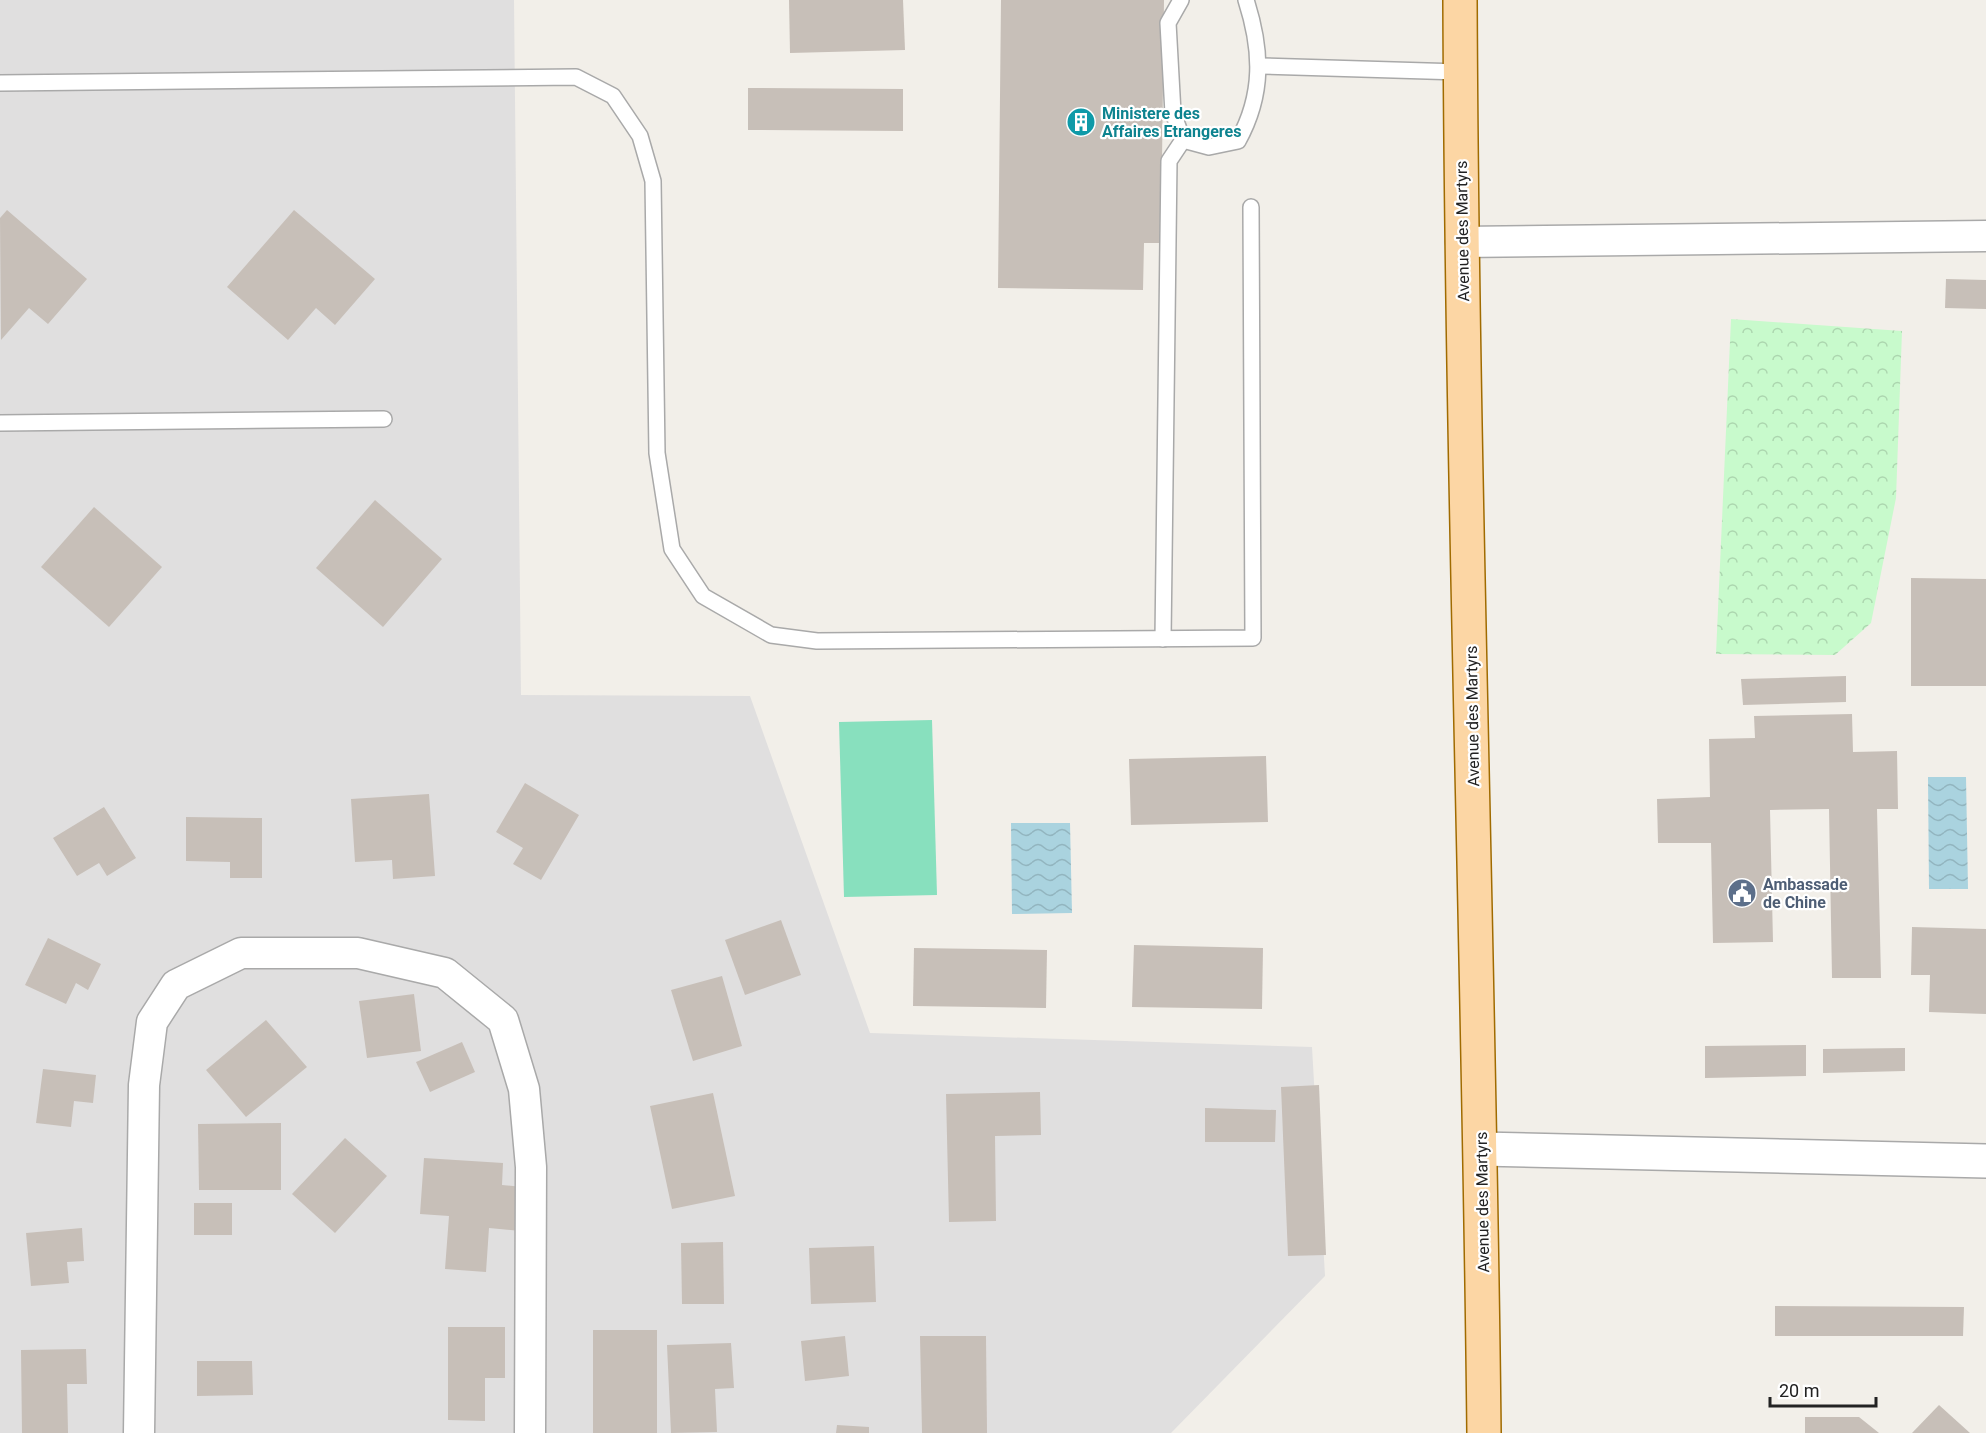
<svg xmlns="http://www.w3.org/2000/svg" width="1986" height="1433" viewBox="0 0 1986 1433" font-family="Roboto,sans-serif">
<defs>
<pattern id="park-crowns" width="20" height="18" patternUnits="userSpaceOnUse" patternTransform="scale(1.5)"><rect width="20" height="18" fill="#c8facc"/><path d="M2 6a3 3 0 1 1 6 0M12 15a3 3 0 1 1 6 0" fill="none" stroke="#acd6af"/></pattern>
<pattern id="water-waves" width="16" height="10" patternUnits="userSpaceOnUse" patternTransform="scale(1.5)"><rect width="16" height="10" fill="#aad3df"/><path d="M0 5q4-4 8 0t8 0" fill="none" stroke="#92b5bf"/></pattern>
</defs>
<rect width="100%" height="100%" fill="#f2efe9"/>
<polygon fill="#e0dfdf" points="0,0 514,0 521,695 750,696 870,1033 1312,1047 1325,1276 1171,1433 0,1433"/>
<polygon fill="url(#park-crowns)" points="1731,319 1902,331 1896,498 1871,623 1835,655 1716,654"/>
<polygon fill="#88e0be" points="932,720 937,895 844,897 839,722"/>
<g fill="url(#water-waves)">
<polygon points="1928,777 1966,777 1968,889 1929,889"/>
<polygon points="1011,823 1070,823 1072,913 1012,914"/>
</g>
<g fill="#c7bfb8">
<polygon points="789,0 903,0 905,50 790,53"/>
<polygon points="1001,0 1164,0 1161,243 1144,243 1143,290 998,288"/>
<polygon points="748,88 903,89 903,131 748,130"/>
<polygon points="7,210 87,279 48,324 29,308 1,340 0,218"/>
<polygon points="294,210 375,279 335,325 316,308 288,340 227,287"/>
<polygon points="1946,279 1986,280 1986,309 1945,308"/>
<polygon points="375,500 442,559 383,627 316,568"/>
<polygon points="94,507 162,567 109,627 41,567"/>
<polygon points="1911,578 1986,579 1986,686 1911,686"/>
<polygon points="1846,676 1846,702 1743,705 1741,679"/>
<polygon points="1852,714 1853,752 1897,751 1898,809 1877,809 1881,978 1832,978 1829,809 1770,810 1773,942 1713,943 1711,843 1658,843 1657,799 1710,797 1709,739 1755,738 1754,716"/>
<polygon points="1266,756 1268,822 1131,825 1129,759"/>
<polygon points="525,783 579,815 541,880 513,864 523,848 496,832"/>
<polygon points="429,794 435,876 393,879 392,860 355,862 351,799"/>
<polygon points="104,807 136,858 107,876 99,863 77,876 53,838"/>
<polygon points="186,817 262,818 262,878 230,878 230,862 186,861"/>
<polygon points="781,920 801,975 745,995 725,940"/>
<polygon points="1912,927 1986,929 1986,1014 1929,1012 1930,975 1911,975"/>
<polygon points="48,938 101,964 88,990 76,983 66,1004 25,985"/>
<polygon points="1134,945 1263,948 1262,1009 1132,1007"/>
<polygon points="914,948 1047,950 1046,1008 913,1006"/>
<polygon points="722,976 742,1046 693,1061 671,990"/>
<polygon points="414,994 421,1051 367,1058 359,1001"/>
<polygon points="266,1020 307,1067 246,1117 206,1070"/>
<polygon points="462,1042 475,1072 430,1092 416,1062"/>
<polygon points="1806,1045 1806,1076 1705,1078 1705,1046"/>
<polygon points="1905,1048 1905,1071 1823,1073 1823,1049"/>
<polygon points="43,1069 96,1075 93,1103 74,1101 71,1127 36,1123"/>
<polygon points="1319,1085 1326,1255 1288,1256 1281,1087"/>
<polygon points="1040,1092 1041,1135 995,1136 996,1221 949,1222 946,1094"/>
<polygon points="713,1093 735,1196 672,1209 650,1106"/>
<polygon points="1205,1108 1276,1110 1275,1142 1205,1142"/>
<polygon points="281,1123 281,1190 199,1190 198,1124"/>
<polygon points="345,1138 387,1176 335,1233 292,1194"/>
<polygon points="424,1158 503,1163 502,1185 523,1187 520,1231 489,1228 486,1272 445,1269 449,1216 420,1214"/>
<rect x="194" y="1203" width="38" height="32"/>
<polygon points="82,1228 84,1261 67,1262 69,1283 31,1286 26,1233"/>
<polygon points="723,1242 724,1304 682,1304 681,1243"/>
<polygon points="874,1246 876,1302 811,1304 809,1248"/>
<polygon points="1775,1306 1964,1307 1963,1336 1775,1336"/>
<polygon points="448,1327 505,1327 505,1378 485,1378 485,1421 448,1420"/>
<rect x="593" y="1330" width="64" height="103"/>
<polygon points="845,1336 849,1376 805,1381 801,1341"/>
<polygon points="920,1336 986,1336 987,1433 922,1433"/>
<polygon points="731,1343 734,1388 715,1389 717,1432 671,1433 667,1345"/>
<polygon points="86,1349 87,1384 67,1384 68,1433 22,1433 21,1350"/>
<polygon points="197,1361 252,1361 253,1395 197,1396"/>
<polygon points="1939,1405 1970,1433 1912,1433"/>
<polygon points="1805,1417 1859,1417 1879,1433 1805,1433"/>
<polygon points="837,1425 869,1427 869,1433 836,1433"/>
</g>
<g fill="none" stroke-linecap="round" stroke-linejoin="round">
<g stroke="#a9a9a9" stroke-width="18">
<g id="service">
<path d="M1181,0l-13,23 5,90 10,27 26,7 29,-6c26,-47 24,-91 8,-141"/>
<polyline points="1260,66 1460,72"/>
<polyline points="0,83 576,77 613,96 640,136 653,181 657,453 672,549 703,596 771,635 817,641 1253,638 1251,207"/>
<polyline points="0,423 384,419"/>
<polyline points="1163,639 1169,161 1183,140"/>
</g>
</g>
<g stroke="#a9a9a9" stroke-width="33">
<g id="minor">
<polyline points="1461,242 1986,236"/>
<polyline points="139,1433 144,1085 152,1022 176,985 241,953 358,953 445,973 503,1020 524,1089 531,1167 530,1433"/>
</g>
</g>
<g stroke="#a9a9a9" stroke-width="36">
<polyline id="tertiary" points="1481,1149 1986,1161"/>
</g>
<g stroke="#a06b00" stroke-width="36">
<path id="primary" d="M1460,0c2,478 19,955 24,1433"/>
</g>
<use href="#service" stroke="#fff" stroke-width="15"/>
<use href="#minor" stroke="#fff" stroke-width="30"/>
<use href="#tertiary" stroke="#fff" stroke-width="33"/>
<use href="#primary" stroke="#fcd6a4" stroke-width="33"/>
</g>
<defs>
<g id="building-disc" transform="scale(1.5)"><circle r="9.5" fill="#0f9aa8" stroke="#fff"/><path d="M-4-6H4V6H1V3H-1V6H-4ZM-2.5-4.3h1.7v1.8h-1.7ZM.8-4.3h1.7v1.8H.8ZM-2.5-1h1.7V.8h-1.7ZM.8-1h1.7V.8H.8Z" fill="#fff"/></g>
<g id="civic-disc" transform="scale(1.5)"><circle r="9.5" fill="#5c6f8a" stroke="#fff"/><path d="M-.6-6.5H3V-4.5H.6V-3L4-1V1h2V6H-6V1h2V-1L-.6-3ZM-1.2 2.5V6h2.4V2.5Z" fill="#fff"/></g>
</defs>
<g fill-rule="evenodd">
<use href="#building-disc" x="1081" y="122"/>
<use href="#civic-disc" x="1742" y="893"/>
</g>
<g text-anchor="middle" stroke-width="4.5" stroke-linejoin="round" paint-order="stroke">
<g font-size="16" font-weight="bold" fill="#0d838f" stroke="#fff" text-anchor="start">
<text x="1102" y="119">Ministere des<tspan x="1102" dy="18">Affaires Etrangeres</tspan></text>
</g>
<g font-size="16" fill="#222" stroke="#fff">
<text transform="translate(1462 231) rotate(-91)" y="6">Avenue des Martyrs</text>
<text transform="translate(1472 716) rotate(-91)" y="6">Avenue des Martyrs</text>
<text transform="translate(1482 1202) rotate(-91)" y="6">Avenue des Martyrs</text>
</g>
<g font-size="16" font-weight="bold" fill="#4e5e75" stroke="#fff" text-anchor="start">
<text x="1763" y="890">Ambassade<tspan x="1763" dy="18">de Chine</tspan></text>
</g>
</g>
<path d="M1770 1397v9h106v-9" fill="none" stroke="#222222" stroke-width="3"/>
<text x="1779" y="1397" font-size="18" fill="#222222" stroke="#ffffff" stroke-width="4.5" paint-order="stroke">20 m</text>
</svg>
